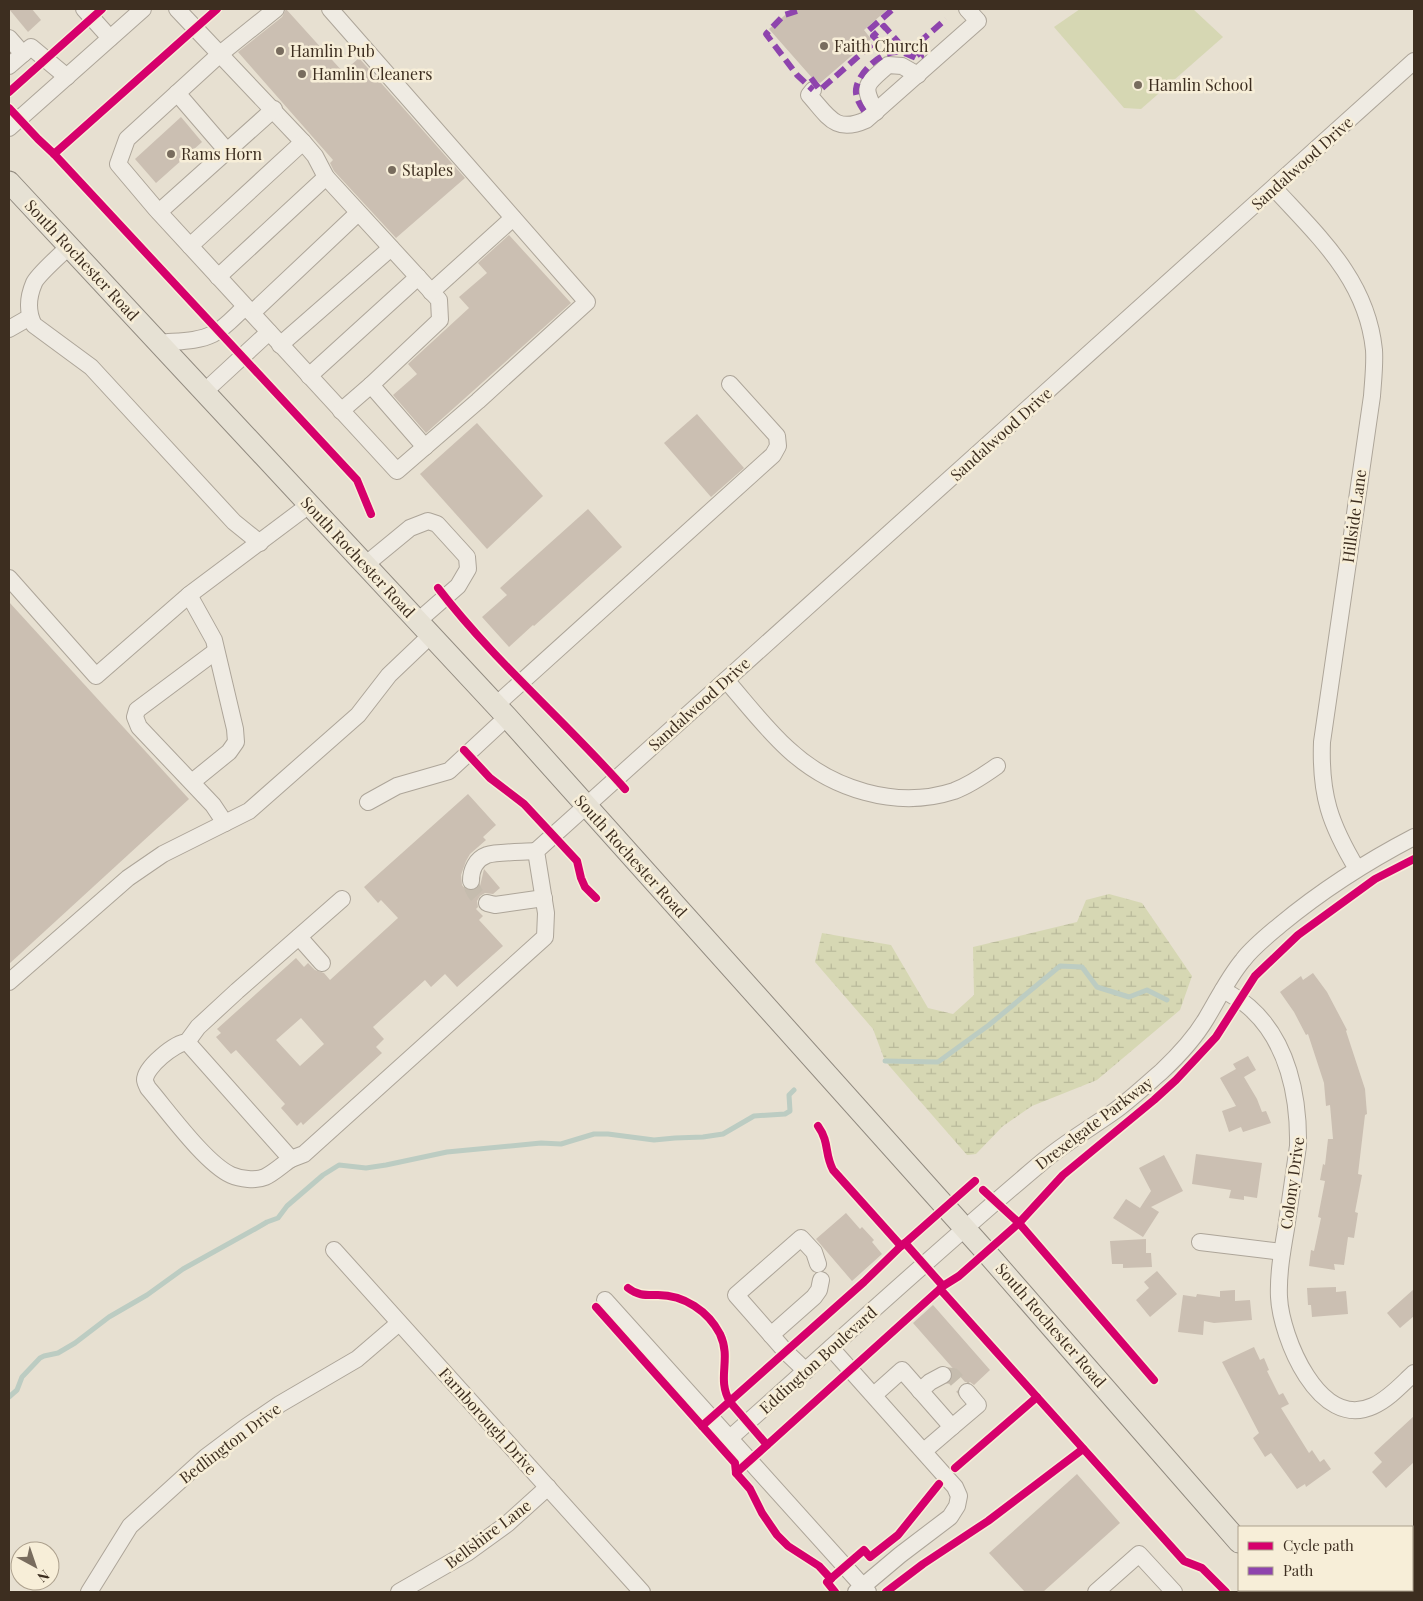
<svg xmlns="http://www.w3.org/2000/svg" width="1423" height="1601" viewBox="0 0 1423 1601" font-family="'Playfair Display',serif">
<defs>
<pattern id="wetland-marsh" width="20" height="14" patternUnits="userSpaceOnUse" patternTransform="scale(1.25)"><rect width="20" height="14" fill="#d6d7b3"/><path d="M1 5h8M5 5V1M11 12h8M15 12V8" fill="none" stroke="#b9b99a"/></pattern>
</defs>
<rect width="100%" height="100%" fill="#e7e0d1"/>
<polygon fill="url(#wetland-marsh)" points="1109,894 1142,903 1192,976 1180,1010 1097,1080 1032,1106 1003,1126 976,1154 967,1155 885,1061 873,1029 815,962 822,933 891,945 928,1008 953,1014 974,995 973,947 1077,922 1086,900"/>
<polygon fill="#d6d7b3" points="1080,9 1193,9 1223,37 1141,109 1124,108 1054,27"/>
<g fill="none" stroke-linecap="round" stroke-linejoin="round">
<g stroke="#bcccc2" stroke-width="5">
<polyline points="885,1061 938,1062 989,1025 1060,966 1082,967 1097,987 1129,997 1147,990 1167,1000"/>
<polyline points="9,1397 17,1390 22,1377 40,1358 44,1356 58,1353 75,1343 109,1317 147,1295 183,1269 255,1229 267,1222 278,1218 287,1206 323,1175 339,1165 366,1168 386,1165 447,1152 541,1143 561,1144 594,1134 608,1134 654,1140 675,1138 703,1137 723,1134 754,1116 785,1114 790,1111 789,1095 794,1090"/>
</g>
</g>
<g fill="#cbbfb2" fill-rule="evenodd">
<polygon points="9,9 32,9 41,20 28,32"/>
<polygon points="286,9 343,72 359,58 465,178 396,238 334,171 330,163 333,160 238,52 282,17"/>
<polygon points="792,9 888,9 864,30 871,39 820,83 814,80 769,29"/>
<polygon points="181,117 202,142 156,183 135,159"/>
<polygon points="509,235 571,303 426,433 393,395 417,374 408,364 469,308 459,297 487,273 478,263"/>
<polygon points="697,414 744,468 711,497 664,443"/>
<polygon points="477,423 543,496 487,549 420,474"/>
<polygon points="588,509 622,547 534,626 533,625 509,647 482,617 507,595 500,588"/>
<polygon points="9,602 189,799 9,964"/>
<path d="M468,794l28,31 -13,12 3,3 -16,14 -4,7 -5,14 1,10 4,5 5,1 5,-1 4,-4 4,-17 16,19 -7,6 -8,-1 -5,3 -3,5 1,6 -2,2 7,7 -4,4 24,26 -46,41 -12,-13 -14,13 -6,-7 -52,47 11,12 -8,8 6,6 -79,72 -2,-3 -4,4 -16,-18 4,-4 -49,-54 -5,4 -15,-17 5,-4 -4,-4 79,-71 8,9 4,-4 7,7 9,3 6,7 68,-62 -17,-18 -3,3 -14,-16zM301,1018l23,26 -24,22 -24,-26z"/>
<polygon points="1313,973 1327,992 1347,1030 1346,1031 1365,1089 1367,1114 1365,1115 1358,1174 1362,1175 1355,1212 1358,1213 1354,1238 1348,1237 1344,1265 1334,1264 1335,1270 1309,1266 1311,1250 1314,1251 1321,1218 1318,1217 1325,1181 1320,1180 1323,1164 1325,1165 1328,1139 1333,1139 1330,1105 1326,1106 1324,1083 1308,1034 1306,1035 1294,1012 1280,992 1301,976 1303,980"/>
<polygon points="1248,1056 1256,1070 1244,1077 1257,1099 1262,1112 1266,1111 1271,1123 1243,1132 1241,1127 1229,1132 1222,1111 1236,1106 1220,1078 1236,1069 1233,1064"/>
<polygon points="1196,1154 1262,1163 1257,1198 1244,1196 1244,1200 1229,1198 1231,1190 1192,1184"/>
<polygon points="1164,1155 1183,1191 1151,1207 1159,1212 1143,1237 1113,1218 1126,1199 1140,1208 1151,1191 1139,1168"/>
<polygon points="846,1213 860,1229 862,1227 874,1240 872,1242 882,1254 852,1281 816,1239"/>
<polygon points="1146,1239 1146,1253 1151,1253 1152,1267 1123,1268 1123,1264 1112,1264 1110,1241"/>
<polygon points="1157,1271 1177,1294 1150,1317 1136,1300 1149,1288 1144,1282"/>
<polygon points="1336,1287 1336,1292 1346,1291 1348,1314 1312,1317 1311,1305 1308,1305 1307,1288"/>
<polygon points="1414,1289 1414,1316 1400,1328 1387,1313"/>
<polygon points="1235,1290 1235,1301 1250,1300 1252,1320 1214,1323 1204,1321 1203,1335 1178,1332 1183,1295 1196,1297 1197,1294 1220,1297 1220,1291"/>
<polygon points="933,1305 990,1370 974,1385 970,1382 965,1382 913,1323"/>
<polygon points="1254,1347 1260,1360 1264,1358 1269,1370 1267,1371 1279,1395 1283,1393 1289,1404 1281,1408 1309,1453 1312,1450 1320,1462 1324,1459 1331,1469 1306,1487 1305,1484 1297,1489 1271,1453 1265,1457 1253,1438 1259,1433 1222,1362"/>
<polygon points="1414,1416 1414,1462 1386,1488 1372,1472 1382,1462 1374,1453"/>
<polygon points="1077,1474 1120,1523 1043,1592 1025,1592 989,1553"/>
</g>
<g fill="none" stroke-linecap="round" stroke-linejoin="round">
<g stroke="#c5bcae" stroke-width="16" stroke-dasharray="16 8" stroke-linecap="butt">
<path d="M471,881c1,11 6,16 16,22"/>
<polyline points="943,1375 953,1376 967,1392"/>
</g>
<g stroke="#ada599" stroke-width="18">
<g id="minor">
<polyline points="84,9 110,38"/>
<polyline points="177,9 303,142 315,156 326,177 439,300 440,320 371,385 425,447"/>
<polyline points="276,9 220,54 127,139 118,164 156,209 397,471 478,401 587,302 330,9"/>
<polyline points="9,38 23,54"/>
<polyline points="9,66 31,47 67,77"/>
<path d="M813,90l-4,5c19,21 26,39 57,25l112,-99 -11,-12"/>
<polyline points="177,93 227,151"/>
<path d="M876,112c-15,-28 -10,-27 12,-47l14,1 16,9"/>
<polyline points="9,128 143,9"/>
<path d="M1274,188c45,49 93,92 100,162 1,15 -1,31 -2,46l-50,346c-2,53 8,82 35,127"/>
<polyline points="159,212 274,109"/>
<path d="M69,246c-8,9 -31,28 -35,37 -6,14 -7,29 0,42l57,42 143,155 26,21"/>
<polyline points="190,246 303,142"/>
<polyline points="218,277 326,177"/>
<polyline points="431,292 513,218"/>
<polyline points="252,313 358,213"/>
<polyline points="9,329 30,317"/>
<path d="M159,343c17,-2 38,-1 54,-9 12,-6 22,-18 32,-27"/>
<polyline points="280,345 391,248"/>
<polyline points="309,376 418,277"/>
<polyline points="204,392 269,332"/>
<polyline points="341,411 371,385"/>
<polyline points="365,565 410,528 428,521 437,524 467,557 468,569 458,586 418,621"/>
<polyline points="9,578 96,676 189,595 309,505"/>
<polyline points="189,595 214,640 235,729 236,742 229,752 192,782"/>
<polyline points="216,651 137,710 135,717 139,727 213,805 225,823"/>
<path d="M726,680c20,23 39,48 62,69 43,40 108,61 166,42 16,-6 29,-15 43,-25"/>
<polyline points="496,705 773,455 778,446 777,436 730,384"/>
<polyline points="368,802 397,786 449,771 507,717"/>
<path d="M471,881c0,-11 5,-22 16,-26 9,-3 38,-3 49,-4"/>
<polyline points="487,903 495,905 544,898"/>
<polyline points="299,937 322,963"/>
<polyline points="9,982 128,878 163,854 249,811 358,715 389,675 431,635"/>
<path d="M1223,990c9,5 18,10 26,17 39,34 50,90 49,139 -4,28 -8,55 -12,83 -4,23 -8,46 -7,68 2,40 40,134 94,109 16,-7 29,-22 41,-33"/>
<polyline points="187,1042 291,1159 304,1154 545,937 546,913 536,851 1414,61"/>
<path d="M291,1159c-8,5 -17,14 -26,18 -9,4 -25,2 -34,-2 -26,-12 -64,-65 -83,-87 -1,-2 -3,-6 -3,-8 0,-13 30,-37 42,-38l11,-15 39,-36 105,-92"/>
<polyline points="1200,1242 1282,1252"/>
<polyline points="334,1250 642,1592"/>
<polyline points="605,1300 868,1592"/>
<polyline points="771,1335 814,1297 819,1290 821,1280"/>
<polyline points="831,1348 946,1477 955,1487 959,1496 957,1506 950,1517 900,1555 856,1592"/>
<polyline points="806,1371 786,1352 736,1295 801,1238 814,1252 818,1264"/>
<polyline points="920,1391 930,1382 943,1375"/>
<polyline points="874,1395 902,1370 952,1427 924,1451"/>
<polyline points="952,1427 978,1405 967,1392"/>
<path d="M730,1438c104,-92 205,-186 311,-275 23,-20 50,-35 75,-53 16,-12 31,-26 46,-39 17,-16 32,-32 44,-52 12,-20 22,-41 37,-59 10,-13 24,-24 37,-35 41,-34 86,-63 134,-88"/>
<polyline points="1412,1558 1414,1555"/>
<polyline points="89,1592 130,1526 206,1457 246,1427 280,1404 357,1359 399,1323"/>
<polyline points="399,1592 467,1553 507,1524 548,1487"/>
<polyline points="1096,1592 1139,1554 1174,1592"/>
</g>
</g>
<g stroke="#928b80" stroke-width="23">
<g id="major">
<polyline points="9,182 507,717 986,1252 1239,1542"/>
<polyline points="1281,1590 1283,1592"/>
</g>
</g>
<use href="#minor" stroke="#efebe3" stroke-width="16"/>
<use href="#major" stroke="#e6e1d4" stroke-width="21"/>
<g stroke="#8e44ad" stroke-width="6" stroke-dasharray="12 6" stroke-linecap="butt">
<polyline points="797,11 784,15 766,34 797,75 813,90"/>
<polyline points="869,30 893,9"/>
<polyline points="811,78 820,90 877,40 873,36 884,26 909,54"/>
<path d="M864,111c-4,-6 -9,-14 -8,-22 2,-16 25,-38 41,-37 7,0 13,3 19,6l5,-2 -7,-9 32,-28"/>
</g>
<g stroke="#f7eed8" stroke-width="11">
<g id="cycleway">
<polyline points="9,92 102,9"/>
<polyline points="9,108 38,139 54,154 357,480 371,514"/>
<polyline points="54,154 217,9"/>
<path d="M438,588c56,73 126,132 187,201"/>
<polyline points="464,750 490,778 524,804 577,861 581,878 585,887 596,898"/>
<path d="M818,1126c12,17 6,27 15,44l68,76 4,-3 38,43 -3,3 244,272 18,7 24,24"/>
<polyline points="983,1190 1019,1223 1154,1380"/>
<polyline points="905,1243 975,1181"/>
<polyline points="943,1286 959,1276 1019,1223 1063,1175 1154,1100 1176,1080 1216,1037 1255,976 1298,935 1375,879 1414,859"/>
<path d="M628,1288c10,8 18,7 30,7 26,0 50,16 62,39 12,26 -4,44 10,68l37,43"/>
<polyline points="596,1307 735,1463 736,1473 750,1489 762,1513 777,1535 788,1546 819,1566 831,1579"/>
<polyline points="702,1426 864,1282 901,1246"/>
<polyline points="955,1468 1037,1397"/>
<polyline points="736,1473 940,1289"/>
<polyline points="835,1592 827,1582 864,1550 870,1557 898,1535 939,1484"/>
<polyline points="886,1592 923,1564 988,1521 1083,1449"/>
</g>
</g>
<use href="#cycleway" stroke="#d6006c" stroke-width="8"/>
</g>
<g fill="#786c5e" stroke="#f7eed8" stroke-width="2">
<circle cx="824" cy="46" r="5"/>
<circle cx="280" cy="51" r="5"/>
<circle cx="302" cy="74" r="5"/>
<circle cx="1138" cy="85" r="5"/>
<circle cx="171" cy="154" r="5"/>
<circle cx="392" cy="170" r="5"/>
</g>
<g text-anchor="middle" stroke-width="5" stroke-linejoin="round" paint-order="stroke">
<g font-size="16" fill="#3d2e20" stroke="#f7eed8" text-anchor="start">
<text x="834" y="52">Faith Church</text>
<text x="290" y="57">Hamlin Pub</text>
<text x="312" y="80">Hamlin Cleaners</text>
<text x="1148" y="91">Hamlin School</text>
<text x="181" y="160">Rams Horn</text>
<text x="402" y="176">Staples</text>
</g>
<g font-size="16" fill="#3d2e20" stroke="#f7eed8">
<text transform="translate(1302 163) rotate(-42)" y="6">Sandalwood Drive</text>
<text transform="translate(82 260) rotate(47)" y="6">South Rochester Road</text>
<text transform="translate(1001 434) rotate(-42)" y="6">Sandalwood Drive</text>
<text transform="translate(1354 516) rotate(-82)" y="6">Hillside Lane</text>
<text transform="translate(358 557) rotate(47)" y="6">South Rochester Road</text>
<text transform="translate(699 704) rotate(-42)" y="6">Sandalwood Drive</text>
<text transform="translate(631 856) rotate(48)" y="6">South Rochester Road</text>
<text transform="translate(1094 1123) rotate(-37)" y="6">Drexelgate Parkway</text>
<text transform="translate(1292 1183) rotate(-82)" y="6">Colony Drive</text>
<text transform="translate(1051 1325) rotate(49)" y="6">South Rochester Road</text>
<text transform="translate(818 1360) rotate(-42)" y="6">Eddington Boulevard</text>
<text transform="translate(488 1421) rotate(48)" y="6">Farnborough Drive</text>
<text transform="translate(230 1443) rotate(-37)" y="6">Bedlington Drive</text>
<text transform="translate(488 1534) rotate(-37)" y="6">Bellshire Lane</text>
</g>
</g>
<rect width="1423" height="1601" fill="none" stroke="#3d2e20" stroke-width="20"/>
<rect x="1238" y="1526" width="175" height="65" fill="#f7eed8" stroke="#ada18e"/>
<rect x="1248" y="1542" width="25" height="8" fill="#d6006c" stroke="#ada18e"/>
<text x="1283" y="1551" font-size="15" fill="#3d2e20">Cycle path</text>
<rect x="1248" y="1567" width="25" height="8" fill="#8e44ad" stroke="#ada18e"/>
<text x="1283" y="1576" font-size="15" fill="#3d2e20">Path</text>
<g transform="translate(35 1566) rotate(140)"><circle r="24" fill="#f7eed8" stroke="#ada18e"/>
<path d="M0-4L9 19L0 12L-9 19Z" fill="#786c5e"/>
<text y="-8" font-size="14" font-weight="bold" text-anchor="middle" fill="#3d2e20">N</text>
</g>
</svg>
